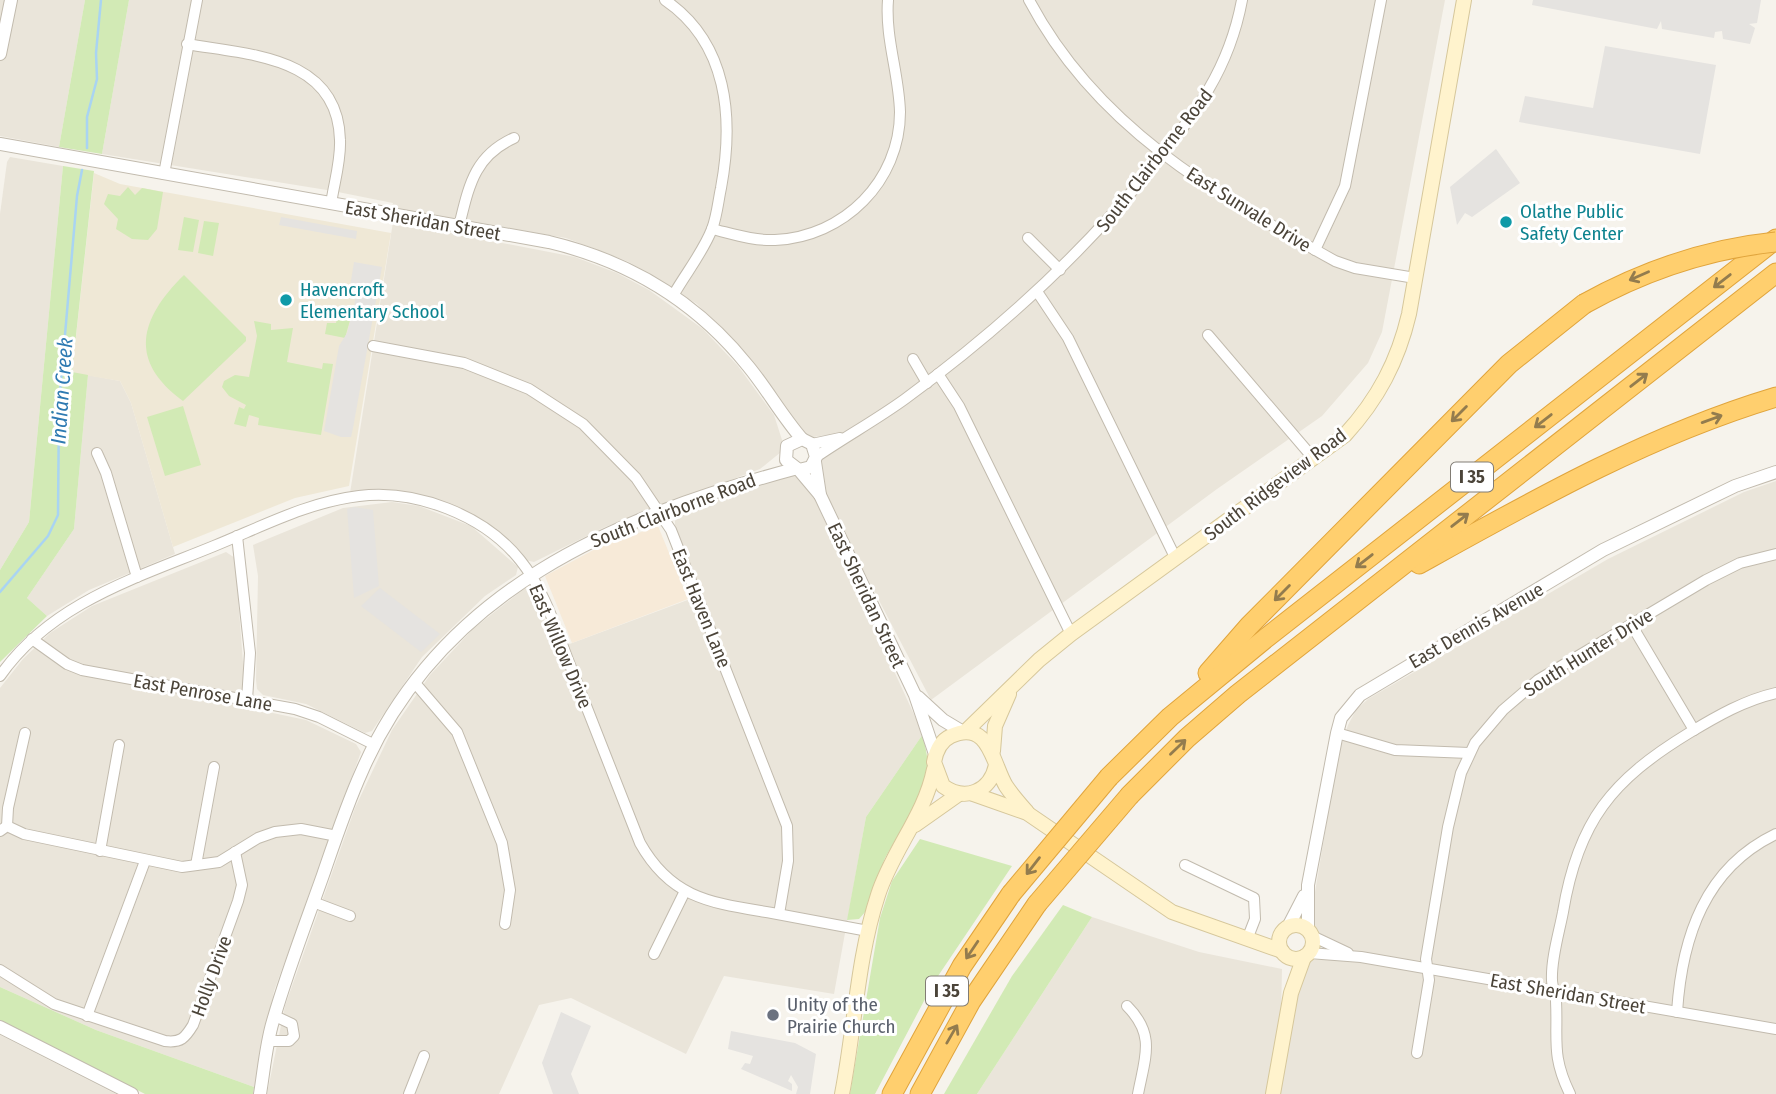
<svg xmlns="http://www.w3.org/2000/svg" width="1776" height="1094" viewBox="0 0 1776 1094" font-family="'Fira Sans Condensed',sans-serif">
<rect width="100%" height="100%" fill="#f6f3ec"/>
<g fill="#eae5da">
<polygon points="0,0 85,0 59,147 0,136"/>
<polygon points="129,0 1445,0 1382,332 1368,363 1322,416 1217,489 931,700 824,495 820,460 833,447 827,435 813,437 802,434 748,358 697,304 629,262 566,238 392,208 393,203 333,191 102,154"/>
<polygon points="10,157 63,166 29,522 0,570 0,214 7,162"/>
<polygon points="393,222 575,257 617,273 649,290 703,329 738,366 774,415 783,443 781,452 760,469 605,527 534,562 525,560 447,504 350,493"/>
<polygon points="88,375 120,381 131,403 175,554 89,590 47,616 27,598 74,529"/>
<polygon points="790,474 797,477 813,495 923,734 866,817 834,994 724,976 686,1054 571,998 539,1005 499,1094 267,1094 285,1006 355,808 392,730 430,675 473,629 525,588 533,591 556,649 701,595 675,529 675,521 679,516 774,477"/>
<polygon points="1776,481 1776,1094 1280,1094 1298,985 1310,960 1337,959 1312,928 1314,898 1338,755 1348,725 1356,710 1368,699 1608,559 1744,492"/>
<polygon points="392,502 419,506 471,526 518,567 516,575 485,596 422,657 372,731 365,733 306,704 263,695 257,689 256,680 258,576 253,545 343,508"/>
<polygon points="226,552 235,558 244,675 240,706 306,720 356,744 361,752 274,991 254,1087 96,1030 0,987 0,688 23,659 50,633 92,606"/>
<polygon points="1092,917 1199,952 1282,969 1281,1016 1268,1094 977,1094"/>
<polygon points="0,1035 116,1094 0,1094"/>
</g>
<polygon fill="#f7ead8" points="658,526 688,599 572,643 545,576 599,547"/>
<polygon fill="#efe8d6" points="94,173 120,184 391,233 349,486 295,498 173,547 131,403 120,381 72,373"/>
<g fill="#d2eab5">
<polygon points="85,0 129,0 102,154 59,147"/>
<polygon points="63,166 94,171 72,372 88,375 74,529 27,598 47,616 0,662 0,570 29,522"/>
<polygon points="128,187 135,195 142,188 163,192 157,229 148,240 132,239 116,229 118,219 104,204 108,194 120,196"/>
<polygon points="184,217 199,220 193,252 178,250"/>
<polygon points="204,221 219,223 213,256 198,253"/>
<path d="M184,275l62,62v4l-63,60c-55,-40 -44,-82 1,-126z"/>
<polygon points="338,315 351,317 345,338 325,334 327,323 336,323"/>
<polygon points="254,321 271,324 271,330 293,328 287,362 322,369 323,363 333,364 321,435 258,425 259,418 249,415 246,427 234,424 239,407 244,409 246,405 229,396 222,387 224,381 235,375 249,377 257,336"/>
<polygon points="183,406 201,465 165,476 147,417"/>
<polygon points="923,734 929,767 922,794 885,858 866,911 859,919 847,920 866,817"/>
<polygon points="920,839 1012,866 934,982 875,1094 850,1094 880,918 892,881"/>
<polygon points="1063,905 1092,917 977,1094 944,1094 1012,976"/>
<polygon points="0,987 96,1030 254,1087 253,1094 145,1094 0,1020"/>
</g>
<g fill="#e5e3e0">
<polygon points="1533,0 1761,0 1757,23 1749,24 1755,28 1750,44 1723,39 1722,31 1715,32 1714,38 1662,29 1661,21 1657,29 1532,5"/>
<polygon points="1605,46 1716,65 1700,154 1519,122 1525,96 1593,108"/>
<polygon points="1496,149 1520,183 1472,217 1465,213 1457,225 1450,187"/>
<polygon points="281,217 357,231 356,239 279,225"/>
<polygon points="354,262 382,267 353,428 351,437 341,437 324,431 339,346 347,333 354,307 356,294 349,293"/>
<polygon points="354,507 373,510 379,586 354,598 347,509"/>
<polygon points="380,588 440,634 421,652 361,606"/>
<polygon points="561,1012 591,1026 571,1074 579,1094 553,1094 542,1063"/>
<polygon points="731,1031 795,1043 816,1054 810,1094 796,1094 798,1087 791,1075 788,1081 792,1084 792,1091 741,1069 745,1063 750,1064 753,1056 728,1049"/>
</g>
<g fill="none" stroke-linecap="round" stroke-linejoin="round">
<g stroke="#a9d4f2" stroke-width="2.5">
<polyline points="87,148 87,117 97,79 96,53 101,0"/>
<polyline points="0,592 48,536 58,515 59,404 77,196 82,170"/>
</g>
<g stroke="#c2bbae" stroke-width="12">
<g id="minor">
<path d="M665,0c63,43 69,118 56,188 -3,14 -4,28 -9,41 -9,23 -26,44 -38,65"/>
<path d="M1029,0c67,127 184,193 306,261l20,7 60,10"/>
<path d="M187,44c62,11 151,12 153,96 1,21 -6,43 -9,64"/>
<polyline points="164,174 197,0"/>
<path d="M459,226c10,-40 15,-70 55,-88"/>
<path d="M712,229c21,5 42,12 63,11 69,-3 125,-59 125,-128 -1,-38 -15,-74 -12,-112"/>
<polyline points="1028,238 1060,270"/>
<polyline points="1315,250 1345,186 1381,0"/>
<polyline points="1038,293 1068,338 1175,557"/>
<polyline points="1208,335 1314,459"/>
<polyline points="373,346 464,363 529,389 583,424 636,478 671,530 787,826 788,861 779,914"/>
<polyline points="913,359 927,383"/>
<polyline points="938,374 959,406 1071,634"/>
<polyline points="812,444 840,438"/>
<polyline points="97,453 106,473 137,577"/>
<path d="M816,457c29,-20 60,-37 89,-58 93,-68 176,-143 248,-233 43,-54 76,-96 89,-166"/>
<polyline points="237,536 250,653 247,700"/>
<polyline points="1631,624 1694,730"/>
<polyline points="32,639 67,664 82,670 295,709 319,717 375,745"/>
<path d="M0,676c51,-73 136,-98 214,-130 47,-19 94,-44 145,-50 57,-7 125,19 161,64 26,32 37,73 52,110 23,58 45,115 68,173 32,57 73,60 132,70 32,6 64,12 96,18"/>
<polyline points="415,683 457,732 502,843 510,890 505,924"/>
<polyline points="1337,733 1395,750 1469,753"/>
<polyline points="7,826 8,808 25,733"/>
<polyline points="0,831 7,826 24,834 182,867 219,862 258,838 275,832 301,829 337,836"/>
<polyline points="100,851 119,745"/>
<polyline points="196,865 214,767"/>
<polyline points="1185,865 1254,898 1255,919 1248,937"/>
<polyline points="313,902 350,916"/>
<polyline points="1312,936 1348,953"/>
<polyline points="1309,953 1361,957 1776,1029"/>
<polyline points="654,954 685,891"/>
<path d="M0,970l54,34 111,37c16,2 20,-3 28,-16l45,-124 4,-16 -7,-33"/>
<path d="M1127,1006c29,29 18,51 11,88"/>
<path d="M1677,1012c5,-75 28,-144 99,-178"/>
<polyline points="87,1016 145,861"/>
<polyline points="269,1041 289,1041 294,1036 292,1024 275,1016"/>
<polyline points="1417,1053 1429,980 1426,959 1448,827 1461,773 1475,743 1503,710 1538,680 1706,580 1740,563 1776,554"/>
<polyline points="409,1094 424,1056"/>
<path d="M1570,1094c-19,-39 -12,-54 -14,-93 0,-7 -4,-14 -4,-21 -1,-21 7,-47 11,-68 15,-91 49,-132 126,-179 28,-17 56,-33 87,-40"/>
</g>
</g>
<g stroke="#c2bbae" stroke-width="14">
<g id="tertiary">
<polyline points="0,54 11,0"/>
<path d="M0,144l549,98c80,19 147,59 199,124 19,23 34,50 54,73"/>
<polyline points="815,462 820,495 915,695 935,754"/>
<polyline points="799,470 811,467 816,457 812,444 802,439 787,446 786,460 799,470 820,495"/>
<polyline points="918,697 943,720 963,732"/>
<polyline points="1288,927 1304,896"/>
<polyline points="1308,929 1308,885 1337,733 1341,718 1360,695 1603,550 1735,486 1776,472"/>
<polyline points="0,1027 132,1094"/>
<path d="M260,1094c4,-24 6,-50 13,-73 14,-49 33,-98 50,-146 12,-35 24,-71 39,-104 79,-181 253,-254 432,-302"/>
</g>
</g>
<g stroke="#d6c79b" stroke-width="16">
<g id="secondary">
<path d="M965,732l74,-72 32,-26 274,-199c33,-36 53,-74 64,-121l55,-314"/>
<polyline points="993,751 995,726 1009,694"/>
<path d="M996,765c-6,27 -31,37 -53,21l-9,-24c2,-11 6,-21 17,-26 38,-18 42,29 55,50 6,9 14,18 21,26"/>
<polyline points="973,794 1027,813 1172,912 1282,951"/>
<polyline points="915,825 959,794"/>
<circle cx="1296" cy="942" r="17"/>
<path d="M842,1094c13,-66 15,-135 36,-199 14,-44 47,-80 56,-126"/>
<polyline points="1273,1094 1291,993 1304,957"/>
</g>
</g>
<g stroke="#e0a43c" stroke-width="21">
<g id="motorway">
<path d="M1419,564c115,-64 230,-129 357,-167"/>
<polyline points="1208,673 1249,626 1509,364 1584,304"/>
<polyline points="1109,777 1170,717 1266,638 1776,239"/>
<polyline points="1130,795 1187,738 1238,694 1776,273"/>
<polyline points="892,1094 962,966 1011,894"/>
<polyline points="920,1094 971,1001 1037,904"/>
</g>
</g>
<use href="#minor" stroke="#fff" stroke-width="10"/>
<use href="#tertiary" stroke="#fff" stroke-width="12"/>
<use href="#secondary" stroke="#fff3cd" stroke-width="14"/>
<use href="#motorway" stroke="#ffcf6e" stroke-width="19"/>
<g stroke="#e0a43c" stroke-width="21" stroke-linecap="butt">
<g id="motorway-bridge">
<path d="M1584,304c61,-34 122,-55 192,-62"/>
<polyline points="1011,894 1109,777"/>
<polyline points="1037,904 1130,795"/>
</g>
</g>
<use href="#motorway-bridge" stroke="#ffcf6e" stroke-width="19"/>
</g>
<defs><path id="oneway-shaft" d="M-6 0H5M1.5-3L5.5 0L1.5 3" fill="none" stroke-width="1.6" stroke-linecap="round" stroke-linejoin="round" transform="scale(1.75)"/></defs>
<g stroke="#937c4e">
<use href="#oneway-shaft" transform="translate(1639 276) rotate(156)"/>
<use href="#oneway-shaft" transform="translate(1722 281) rotate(142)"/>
<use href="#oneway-shaft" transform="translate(1639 380) rotate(-38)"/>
<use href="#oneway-shaft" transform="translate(1459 414) rotate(135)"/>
<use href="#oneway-shaft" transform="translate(1712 419) rotate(-20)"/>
<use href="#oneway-shaft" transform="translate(1543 421) rotate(142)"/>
<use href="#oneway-shaft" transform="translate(1460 520) rotate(-38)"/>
<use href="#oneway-shaft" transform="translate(1364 561) rotate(142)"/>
<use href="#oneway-shaft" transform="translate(1282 593) rotate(135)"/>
<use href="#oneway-shaft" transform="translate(1178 747) rotate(-44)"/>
<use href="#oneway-shaft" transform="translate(1033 866) rotate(128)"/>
<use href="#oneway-shaft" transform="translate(972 950) rotate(124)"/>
<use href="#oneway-shaft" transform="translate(952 1034) rotate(-60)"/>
</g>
<g fill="#0f9aa8" stroke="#fff" stroke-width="2.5">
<circle cx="1506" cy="222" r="7"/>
<circle cx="286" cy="300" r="7"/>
</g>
<circle fill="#6b7280" stroke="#fff" stroke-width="2.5" cx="773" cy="1015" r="7"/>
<g text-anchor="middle" stroke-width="6" stroke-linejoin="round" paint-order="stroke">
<g fill="#fff" stroke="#817c74" stroke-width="2">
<rect x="1451" y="462.5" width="42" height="29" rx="5"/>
<rect x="926" y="976.5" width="42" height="29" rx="5"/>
</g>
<g font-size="18" font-weight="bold" fill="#4b4439">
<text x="1472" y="483">I 35</text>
<text x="947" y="997">I 35</text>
</g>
<g font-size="19" fill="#4b4439" stroke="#fff">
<text transform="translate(1154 160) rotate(-52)" y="7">South Clairborne Road</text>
<text transform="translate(1249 209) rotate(32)" y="7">East Sunvale Drive</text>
<text transform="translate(423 220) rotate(10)" y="7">East Sheridan Street</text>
<text transform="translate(1275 484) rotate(-37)" y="7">South Ridgeview Road</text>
<text transform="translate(673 510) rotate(-21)" y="7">South Clairborne Road</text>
<text transform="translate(867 595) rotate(65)" y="7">East Sheridan Street</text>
<text transform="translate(702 608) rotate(68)" y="7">East Haven Lane</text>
<text transform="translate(1476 625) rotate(-30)" y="7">East Dennis Avenue</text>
<text transform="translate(561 646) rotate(67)" y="7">East Willow Drive</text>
<text transform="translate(1588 652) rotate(-32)" y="7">South Hunter Drive</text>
<text transform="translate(203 692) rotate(10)" y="7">East Penrose Lane</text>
<text transform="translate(211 976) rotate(-70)" y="7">Holly Drive</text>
<text transform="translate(1568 993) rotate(10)" y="7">East Sheridan Street</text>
</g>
<g font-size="19" fill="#0d838f" stroke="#fff" text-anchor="start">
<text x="1520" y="218">Olathe Public<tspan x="1520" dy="22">Safety Center</tspan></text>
<text x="300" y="296">Havencroft<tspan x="300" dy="22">Elementary School</tspan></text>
</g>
<g font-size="19" fill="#5b616d" stroke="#fff" text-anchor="start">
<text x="787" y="1011">Unity of the<tspan x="787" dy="22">Prairie Church</tspan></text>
</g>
<g font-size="21" font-style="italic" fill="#2e7ab2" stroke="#fff">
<text transform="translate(62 391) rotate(-86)" y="7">Indian Creek</text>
</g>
</g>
</svg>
